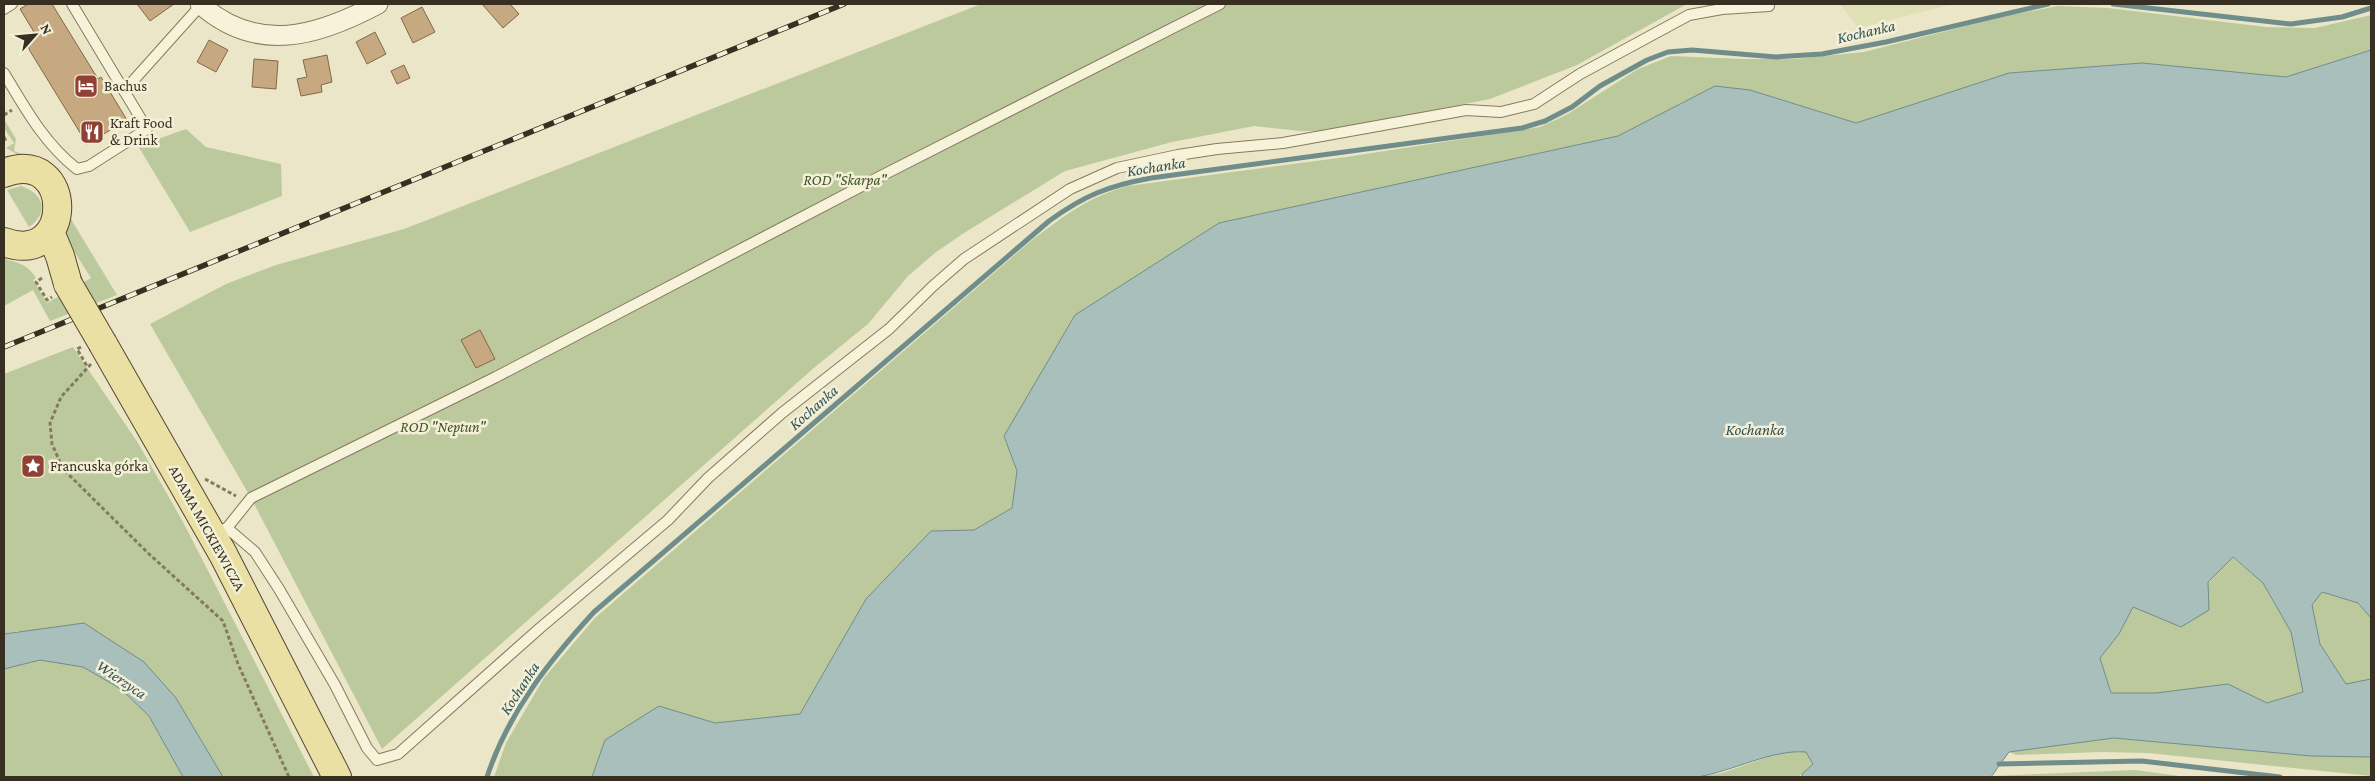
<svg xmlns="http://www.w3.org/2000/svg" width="2375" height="781" viewBox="0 0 2375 781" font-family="'Crimson Pro',serif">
<rect width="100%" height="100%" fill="#ebe6c8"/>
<polygon fill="#e0e0b6" points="1840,4 1954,4 1858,28"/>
<g fill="#bcc99c">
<polygon points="981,4 1687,4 1577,65 1490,99 1327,131 1300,131 1254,126 1172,142 1065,171 964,233 936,252 908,276 868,324 815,367 382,749 251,498 150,324 226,284 276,265 404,229"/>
<path d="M2058,6l50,2 158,19 49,1 56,-13v35l-85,27 -144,-14 -133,10 -153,50 -106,-33 -35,-4 -97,50 -399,87 -215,213 13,35 -5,37 -38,22 -43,1 -65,68 -66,115 -85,9 -56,-17 -54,34 -13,37h-98l12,-34 38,-65 51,-60 437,-378c34,-25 54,-42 96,-54l218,-29 194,-30 26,-12 72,-46 33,-13 73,3h50l70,-7 141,-36z"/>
<polygon points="4,119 16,139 14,151 34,159 29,161 6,148 14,143 4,128"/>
<polygon points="186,129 206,147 281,164 282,196 190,232 138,146"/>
<path d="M21,186c22,7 29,26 8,41l-22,-37z"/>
<path d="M69,216l48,79 -67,26 -17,-31 -29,16v-47c14,3 24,6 32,19l-3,2 14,23 44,-25 -21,-33 -8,-4z"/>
<polygon points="73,347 138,443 183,522 314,777 223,777 176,698 18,631 4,634 4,374"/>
<polygon points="2232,557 2263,583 2291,632 2303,692 2267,703 2228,684 2156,693 2111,693 2100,658 2119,634 2133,606 2152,614 2208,583"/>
<polygon points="2321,592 2358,603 2371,618 2371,679 2346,684 2320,644 2312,605"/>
<polygon points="40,659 83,667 121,689 149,716 183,777 4,777 4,669"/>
<polygon points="2114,738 2311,756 2371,757 2371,776 2148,753 2100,752 2016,755 2009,752"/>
<polygon points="1785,751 1806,752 1813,764 1798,777 1697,777 1722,773"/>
<polygon points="2135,770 2187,777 1991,777 1992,776"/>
</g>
<g fill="#a8bfbc" stroke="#6f8d8b" fill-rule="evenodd">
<path d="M2371,50v568l-13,-15 -36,-11 -10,13 8,39 26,40 25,-5v78l-60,-1 -197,-18 -105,14 -18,25h-189v-3l11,-10 -7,-12c-34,-3 -72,19 -109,25h-1105l13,-37 54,-34 56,17 85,-9 66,-115 65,-68 43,-1 38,-22 5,-37 -13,-35 71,-121 144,-92 399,-87 97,-50 35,4 106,33 153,-50 133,-10 144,14zM2233,557l30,26 28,49 12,60 -36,11 -39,-19 -72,9h-45l-11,-35 19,-24 14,-27 48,20 28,-17 -1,-28z"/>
<polygon points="84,623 144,662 176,698 223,777 183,777 149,716 121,689 83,667 40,660 4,669 4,634"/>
</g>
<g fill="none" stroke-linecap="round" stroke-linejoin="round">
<g stroke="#6f8d8b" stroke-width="5">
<polyline points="2113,4 2291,24 2342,17 2371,8"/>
<polyline points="1999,764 2142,761 2280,777"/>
<path d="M487,777c21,-64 62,-116 107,-165l455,-391c36,-26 59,-35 102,-43l371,-50 23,-7 27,-14 28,-21 47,-26 21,-8 24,-2 84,7 46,-3 64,-12 162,-38"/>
</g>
</g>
<g fill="#c6a980" stroke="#836846">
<polygon points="28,4 52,4 98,79 101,77 127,120 87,144 30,51 26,41 34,32 20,9"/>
<polygon points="137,4 174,4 150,21"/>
<polygon points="482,4 510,4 519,14 503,28"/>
<polygon points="422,7 435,32 413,43 401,18"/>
<polygon points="375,32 386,54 367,64 356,42"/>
<polygon points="209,40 228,50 216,72 197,62"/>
<polygon points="327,55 332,82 321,85 322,92 301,96 297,79 307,77 303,60"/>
<polygon points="254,59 278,61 276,89 252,87"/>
<polygon points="404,65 410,78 397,84 391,71"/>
<polygon points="480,330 495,359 476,368 461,340"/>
</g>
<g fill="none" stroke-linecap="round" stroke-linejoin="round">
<g stroke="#867a5e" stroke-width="12">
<g id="service">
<polyline points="4,9 12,4"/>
<path d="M4,73c21,35 40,70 73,96l12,-3 58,-37 -75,-125"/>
<polyline points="124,91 201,5"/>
<polyline points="227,528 251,498 496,377 881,176 1220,4"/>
<polyline points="212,533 227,528 255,552 279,589 335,685 367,748 377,760 398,754 540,628 668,520 708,478 782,413 889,329 933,286 964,259 1070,189 1117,168 1178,155 1217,149 1283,143 1466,110 1501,112 1534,104 1580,74 1689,15 1722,9 1769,6"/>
</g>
</g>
<g stroke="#867a5e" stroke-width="21">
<path id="minor" d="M200,4c57,51 118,32 178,0"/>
</g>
<g stroke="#544732" stroke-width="30">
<g id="primary">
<path d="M4,173c71,-27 71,95 0,69"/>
<polyline points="50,232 60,256 68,284"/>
<polyline points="103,344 223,554 337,777"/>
</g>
</g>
<g stroke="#867a5e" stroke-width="3" stroke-dasharray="4 2.5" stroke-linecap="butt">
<polyline points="4,115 12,110"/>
<polyline points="4,137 6,141 4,142"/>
<polyline points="42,278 36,282 47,300 52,297"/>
<polyline points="81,347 77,349 87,366"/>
<polyline points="91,364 61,397 50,423 52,444 63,469 148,553 223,621 238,664 289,777"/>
<polyline points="205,479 236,496"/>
</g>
<use href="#service" stroke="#f6f3da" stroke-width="10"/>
<use href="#minor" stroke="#f6f3da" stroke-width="19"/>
<use href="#primary" stroke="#ebe0a3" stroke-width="28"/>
<g stroke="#372f21" stroke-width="5.5">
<polyline id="rail" points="4,347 844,4"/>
</g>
<use href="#rail" stroke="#f3f0d7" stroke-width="4" stroke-dasharray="11" stroke-linecap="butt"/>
<g stroke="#544732" stroke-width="30" stroke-linecap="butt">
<polyline id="primary-bridge" points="68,284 103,344"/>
</g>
<use href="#primary-bridge" stroke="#ebe0a3" stroke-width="28"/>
</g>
<defs>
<g id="hotel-square" transform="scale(1.25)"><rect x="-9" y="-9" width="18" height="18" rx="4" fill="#904133" stroke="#f3f0d7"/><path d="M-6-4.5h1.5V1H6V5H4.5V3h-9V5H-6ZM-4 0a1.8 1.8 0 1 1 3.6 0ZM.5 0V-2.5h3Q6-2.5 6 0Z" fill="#fff"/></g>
<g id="restaurant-square" transform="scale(1.25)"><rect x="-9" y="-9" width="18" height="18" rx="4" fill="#904133" stroke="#f3f0d7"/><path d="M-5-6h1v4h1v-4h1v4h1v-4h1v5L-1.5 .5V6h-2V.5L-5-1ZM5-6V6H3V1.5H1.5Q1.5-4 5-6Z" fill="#fff"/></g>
<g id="sight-square" transform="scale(1.25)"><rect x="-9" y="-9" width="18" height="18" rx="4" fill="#904133" stroke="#f3f0d7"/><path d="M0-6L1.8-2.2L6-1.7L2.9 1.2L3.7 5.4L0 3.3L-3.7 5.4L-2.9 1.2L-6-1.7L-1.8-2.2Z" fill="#fff"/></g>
</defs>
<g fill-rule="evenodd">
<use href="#hotel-square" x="86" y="86"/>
<use href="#restaurant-square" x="92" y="132"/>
<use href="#sight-square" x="33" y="466"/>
</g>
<g text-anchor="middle" stroke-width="5" stroke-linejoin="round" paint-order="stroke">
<g font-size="15" fill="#372f21" stroke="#f3f0d7" text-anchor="start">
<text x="104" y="91">Bachus</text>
<text x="110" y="128">Kraft Food<tspan x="110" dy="17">&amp; Drink</tspan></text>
<text x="50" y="471">Francuska górka</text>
</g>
<g font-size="15" font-style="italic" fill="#415229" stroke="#f3f0d7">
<text x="845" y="185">ROD "Skarpa"</text>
<text x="443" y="432">ROD "Neptun"</text>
</g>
<g font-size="15" fill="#372f21" stroke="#f3f0d7">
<text transform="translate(207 528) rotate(61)" y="5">ADAMA MICKIEWICZA</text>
</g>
<g font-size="16" font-style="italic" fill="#315256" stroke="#f3f0d7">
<text transform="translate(1866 31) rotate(-13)" y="6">Kochanka</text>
<text transform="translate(1156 166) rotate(-9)" y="6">Kochanka</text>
<text transform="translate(813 407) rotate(-41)" y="6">Kochanka</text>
<text x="1755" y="435">Kochanka</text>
<text transform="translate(122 679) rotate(34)" y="6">Wierzyca</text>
<text transform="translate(519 688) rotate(-57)" y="6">Kochanka</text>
</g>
</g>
<rect width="2375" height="781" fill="none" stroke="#372f21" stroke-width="10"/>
<g transform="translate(35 35) rotate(63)" stroke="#f3f0d7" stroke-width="4" paint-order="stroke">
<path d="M0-4L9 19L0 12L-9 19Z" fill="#372f21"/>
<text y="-8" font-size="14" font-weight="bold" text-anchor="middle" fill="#372f21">N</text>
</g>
</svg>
